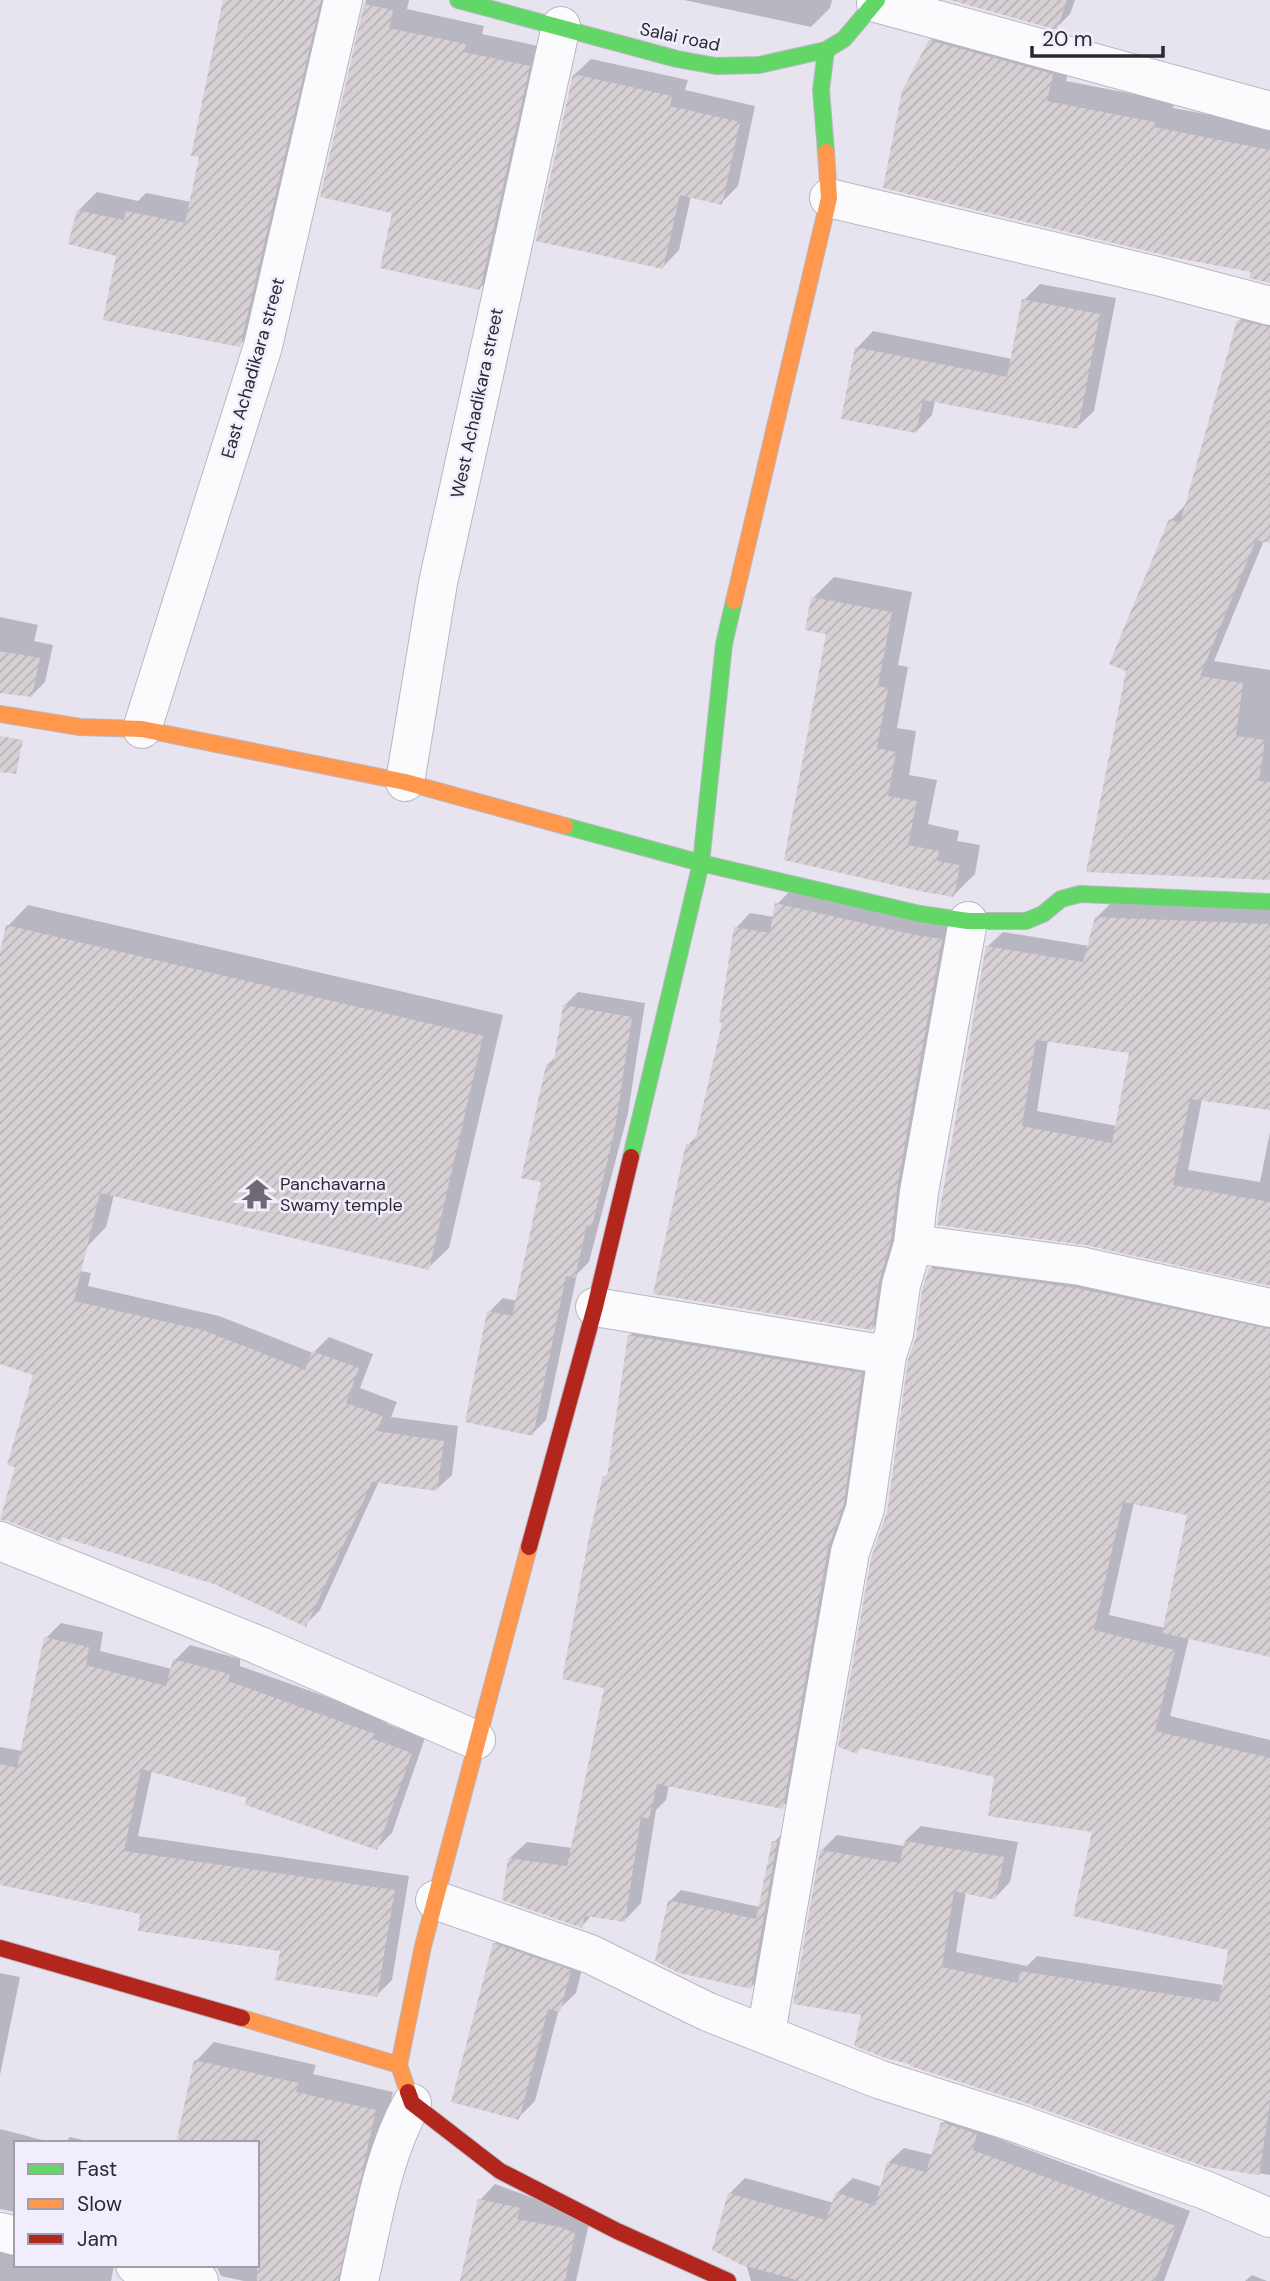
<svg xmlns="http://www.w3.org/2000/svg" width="1270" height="2281" viewBox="0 0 1270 2281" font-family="'DM Sans',sans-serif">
<defs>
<pattern id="building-hatch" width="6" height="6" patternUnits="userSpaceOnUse" patternTransform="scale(1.75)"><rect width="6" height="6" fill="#d6cfd3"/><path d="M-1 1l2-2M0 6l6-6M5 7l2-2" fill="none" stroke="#b8b2b6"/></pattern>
</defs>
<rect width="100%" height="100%" fill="#e7e4f0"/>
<g fill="#0003" fill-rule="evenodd">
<polygon points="225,0 334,0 258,327 239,345 118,255 78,211 97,192 138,201 146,193 191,202 201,156"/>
<polygon points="366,0 409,0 407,9 484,26 482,34 547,48 498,269 480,288 394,212 322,196"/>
<polygon points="684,0 832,0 830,8 811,27"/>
<polygon points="954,0 1075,0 1070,14 1056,28"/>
<polygon points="950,21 1072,54 1066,81 1174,102 1173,108 1270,126 1270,282 930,41"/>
<polygon points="591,59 688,80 685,90 755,106 738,186 721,203 691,196 679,250 663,267 574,75"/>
<polygon points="1040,284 1116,298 1094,411 1077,427 935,400 932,415 916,432 857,348 873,331 1012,359 1024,300"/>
<polygon points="1254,305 1270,309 1270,526 1214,661 1270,670 1270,878 1088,871 1171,520 1186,504 1239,321"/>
<polygon points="834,577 912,592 898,665 908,667 897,728 916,731 909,775 937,780 928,824 959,831 957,841 980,845 975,874 954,895 786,858 828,633 813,598"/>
<polygon points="0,617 38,625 34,641 53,645 45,682 32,695 0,691"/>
<polygon points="792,889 956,925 886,1314 872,1329 688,1145 698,1135 724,1022 736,928 750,913 774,917 777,904"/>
<path d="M1112,902l158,6v200l-68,-9 -14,71 72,12 10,-50v152l-185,-41 -146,-19 48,-277 16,-15 86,14 8,-29zM1048,1040l84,12 -15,74 -80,-15z"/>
<polygon points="28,905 503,1015 449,1248 428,1268 114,1195 106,1227 86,1248 0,1213 0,960 8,926"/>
<polygon points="578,992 645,1003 628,1113 589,1262 577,1274 546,1420 532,1434 489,1312 503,1298 517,1301 543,1180 547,1065 556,1057 564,1006"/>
<path d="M946,1253l324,59v343l-81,-17 -19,78 100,24v435l-64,-10 -343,-152 -41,-163 15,-15 67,11 1,-5 16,-15 97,16 -8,40 -15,16 -29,-6 -10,60 71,14 10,-10 186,29 7,-36 -136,-118 -98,-55 -134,-30 -5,6 31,-240 29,-174 13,-69zM1134,1502l55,12 -24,114 -56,-13z"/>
<polygon points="0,1256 91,1273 88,1286 219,1316 313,1353 329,1337 373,1354 360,1388 397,1402 391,1417 458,1426 452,1475 437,1489 379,1481 320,1610 305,1625 215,1582 64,1536 60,1540 17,1466 35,1374 0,1362"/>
<polygon points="647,1319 878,1357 799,1791 782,1807 669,1785 666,1800 656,1810 641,1903 625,1920 592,1915 582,1926 510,1858 527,1842 573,1848 606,1686 605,1477 610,1472 630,1335"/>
<polygon points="61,1623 103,1632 100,1651 172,1669 175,1660 190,1645 240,1659 240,1666 389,1719 387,1724 425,1738 392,1833 377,1848 249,1797 152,1770 138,1836 409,1876 392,1980 377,1995 282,1949 142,1912 0,1883 0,1747 22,1751 46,1638"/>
<polygon points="785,1831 762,1976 751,1987 670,1901 681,1890 760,1907 774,1842"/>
<polygon points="511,1928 586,1954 576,1993 559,2009 535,2101 518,2118 494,1944"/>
<polygon points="0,1973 20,1977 0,2075"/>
<polygon points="214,2042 316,2065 313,2074 393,2092 351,2281 244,2281 221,2276 216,2265 257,2265 257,2143 196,2061"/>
<polygon points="958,2107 992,2118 987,2134 1190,2211 1164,2281 751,2281 747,2267 738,2260 729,2194 745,2178 834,2203 837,2193 853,2178 882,2187 888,2163 904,2148 933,2155 943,2123"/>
<polygon points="0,2129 54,2143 16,2143 16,2212 0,2209"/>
<polygon points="70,2137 97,2143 65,2143"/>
<polygon points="495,2184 590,2219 576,2281 462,2281 480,2200"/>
<polygon points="0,2225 16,2236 16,2265 114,2265 111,2281 0,2281"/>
<polygon points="1252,2275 1267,2281 1245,2281"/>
</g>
<g fill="url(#building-hatch)" fill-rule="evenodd">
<polygon points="223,0 321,0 240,347 103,320 116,256 68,244 77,210 124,220 126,211 185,223 199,157 191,156"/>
<polygon points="950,0 1067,0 1057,30"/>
<polygon points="364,4 393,10 389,28 466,44 464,52 530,66 480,290 380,268 392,213 320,197"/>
<polygon points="929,40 1053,74 1047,101 1155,122 1154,127 1270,150 1270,283 1249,278 1251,272 1172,257 883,188 902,91"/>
<polygon points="573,74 672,96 670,106 740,122 722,205 680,195 663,269 536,241"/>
<polygon points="1022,299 1100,314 1078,429 923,400 916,433 841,419 855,347 1007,377"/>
<polygon points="1237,320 1270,327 1270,543 1256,540 1200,676 1243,683 1236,736 1265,740 1259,781 1270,782 1270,880 1086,872 1126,671 1109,664 1169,519 1180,523"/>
<polygon points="811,597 892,612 878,686 888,688 877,748 896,752 888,796 917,801 908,845 939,851 937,861 960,865 954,897 924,892 784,860 826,634 805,630"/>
<polygon points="0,651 40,658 32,697 0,693"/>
<polygon points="0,736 23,740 16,774 0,772"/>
<polygon points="775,903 915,935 942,939 897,1188 891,1240 879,1282 872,1330 653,1294 686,1144 694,1145 722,1023 719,1022 734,927 770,933"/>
<path d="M1095,917l175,7v186l-80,-11 -17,86 97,17v84l-185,-41 -148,-20 49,-279 97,16zM1036,1040l93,13 -17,90 -90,-17z"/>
<polygon points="6,925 483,1036 429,1270 100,1193 74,1301 203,1330 305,1370 312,1351 359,1368 346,1403 383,1416 377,1431 444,1441 437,1491 372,1482 306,1627 214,1584 62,1537 61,1542 8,1521 0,1520 15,1467 7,1465 33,1375 0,1364 0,952"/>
<polygon points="563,1005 632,1017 615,1129 592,1227 587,1225 575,1278 566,1276 533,1436 465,1422 487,1311 512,1316 541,1182 521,1178 546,1065 553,1066"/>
<polygon points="929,1268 1076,1288 1270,1329 1270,1657 1162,1633 1187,1515 1123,1502 1094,1630 1175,1650 1155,1731 1270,1758 1270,2103 1259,2175 1206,2167 1023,2102 910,2066 910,2064 888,2059 854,2046 861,2015 793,2004 820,1850 900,1863 904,1841 1004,1857 995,1900 954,1891 942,1967 1018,1983 1020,1971 1219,2002 1228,1950 1073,1916 1092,1832 988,1816 994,1777 860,1748 857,1754 838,1747 871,1558 887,1512 908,1360 916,1337 922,1290"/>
<polygon points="628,1335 862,1373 844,1504 828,1548 783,1809 657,1784 649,1819 641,1817 625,1922 585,1916 582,1928 502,1900 508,1858 567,1866 604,1688 562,1679 589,1537 603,1476 607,1477"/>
<polygon points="44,1637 89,1647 86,1665 166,1686 173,1659 230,1674 228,1681 375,1734 373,1739 412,1753 377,1850 245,1805 247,1798 141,1769 124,1851 395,1890 377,1997 275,1980 280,1951 138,1931 140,1914 0,1885 0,1764 17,1768"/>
<polygon points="772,1841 777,1842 751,1989 679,1973 655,1961 668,1900 756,1919"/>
<polygon points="493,1943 571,1970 560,2012 548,2009 519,2120 451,2102"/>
<polygon points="194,2060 299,2083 296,2092 376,2110 338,2281 257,2281 257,2143 176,2143"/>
<polygon points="941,2122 977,2134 973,2150 1176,2226 1155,2281 800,2281 742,2265 712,2250 728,2193 826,2220 836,2192 875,2206 887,2162 926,2172"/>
<polygon points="478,2199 520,2208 517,2219 564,2228 575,2234 565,2281 460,2281"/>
</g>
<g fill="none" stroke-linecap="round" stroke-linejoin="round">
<g stroke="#b9b7c1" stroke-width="40">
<g id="street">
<polyline points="876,3 1270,111"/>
<polyline points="829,198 1157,276 1270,306"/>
<polyline points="142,729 263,346 343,0"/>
<polyline points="405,782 438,583 561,26"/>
<polyline points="913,1244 1080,1266 1270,1308"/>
<polyline points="595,1307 887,1355"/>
<polyline points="0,1541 258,1645 476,1740"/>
<polyline points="435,1900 590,1954 708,2012 881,2080 1016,2123 1205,2190 1270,2218"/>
<polyline points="766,2033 850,1552 865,1509 887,1355 894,1334 901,1285 913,1244 919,1192 968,921"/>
<polyline points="0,2232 16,2236"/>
<polyline points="135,2265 199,2281"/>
<path d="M359,2281c14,-60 23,-124 53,-178"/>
</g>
</g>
<g stroke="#b9b7c1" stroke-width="18">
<g id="fast">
<polyline points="458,0 677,59 716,66 759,65 826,50 844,39 877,0"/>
<polyline points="826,152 821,90 826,50"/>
<polyline points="565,826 701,863 920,914 968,921 1026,921 1043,914 1061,899 1080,894 1270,902"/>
<polyline points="631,1157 701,863 724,644 734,601"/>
</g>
</g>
<g stroke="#b9b7c1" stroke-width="18">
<g id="slow">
<polyline points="734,601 829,198 826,152"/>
<polyline points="0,714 80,727 142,729 405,782 565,826"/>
<polyline points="242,2018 399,2065"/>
<polyline points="408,2092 399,2065 423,1946 529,1547"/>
</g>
</g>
<g stroke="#b9b7c1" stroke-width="18">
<g id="jam">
<polyline points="529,1547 595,1307 631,1157"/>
<polyline points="0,1948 242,2018"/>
<polyline points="408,2092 412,2103 500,2171 617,2231 728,2281"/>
</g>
</g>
<use href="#street" stroke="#fbfbfd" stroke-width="38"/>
<use href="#fast" stroke="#63d668" stroke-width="16"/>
<use href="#slow" stroke="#ff974d" stroke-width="16"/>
<use href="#jam" stroke="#b3261e" stroke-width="16"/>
</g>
<defs>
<g id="temple-bare" transform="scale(2.415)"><path d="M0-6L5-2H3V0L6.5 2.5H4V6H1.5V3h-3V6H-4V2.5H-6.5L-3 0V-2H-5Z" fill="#6d6a74" stroke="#f1edfc" stroke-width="2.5" paint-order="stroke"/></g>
</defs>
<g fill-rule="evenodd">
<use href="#temple-bare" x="257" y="1194"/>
</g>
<g text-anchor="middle" stroke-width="5" stroke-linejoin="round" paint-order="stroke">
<g font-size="18" fill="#2c2932" stroke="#f1edfc">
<text transform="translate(680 37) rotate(12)" y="6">Salai road</text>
<text transform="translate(253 368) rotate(-74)" y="6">East Achadikara street</text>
<text transform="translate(477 403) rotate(-78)" y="6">West Achadikara street</text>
</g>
<g font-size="18" fill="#2c2932" stroke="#f1edfc" text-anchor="start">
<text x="280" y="1190">Panchavarna<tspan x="280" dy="21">Swamy temple</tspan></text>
</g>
</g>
<rect x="14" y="2141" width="245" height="126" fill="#f1edfc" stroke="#a29fab" stroke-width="2"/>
<rect x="28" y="2164" width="35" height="10" fill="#63d668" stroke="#a29fab" stroke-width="2"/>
<text x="77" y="2176" font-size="21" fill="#2c2932">Fast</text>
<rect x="28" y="2199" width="35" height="10" fill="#ff974d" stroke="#a29fab" stroke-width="2"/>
<text x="77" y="2211" font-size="21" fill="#2c2932">Slow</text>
<rect x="28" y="2234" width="35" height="10" fill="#b3261e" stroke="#a29fab" stroke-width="2"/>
<text x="77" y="2246" font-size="21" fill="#2c2932">Jam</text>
<path d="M1032 46v10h131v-10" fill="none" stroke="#2c2932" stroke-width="3.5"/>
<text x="1042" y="46" font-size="21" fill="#2c2932" stroke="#f1edfc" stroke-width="5" paint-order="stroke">20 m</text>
</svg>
